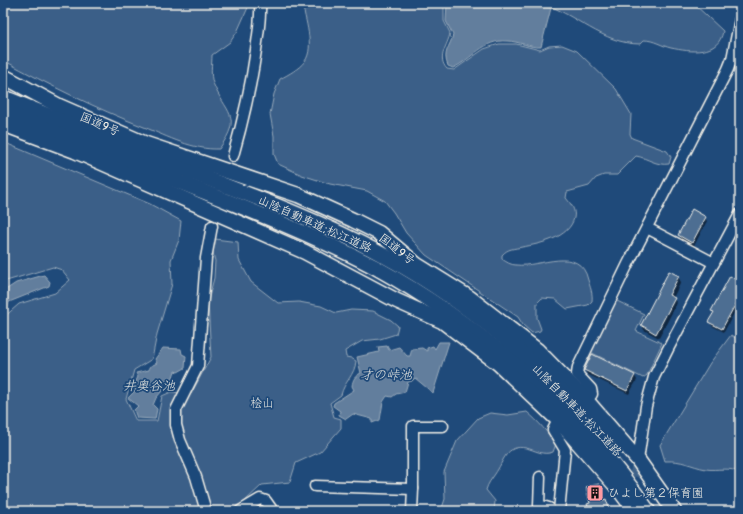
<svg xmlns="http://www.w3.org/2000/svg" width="743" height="514" viewBox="0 0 743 514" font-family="Pangolin,'Klee One',sans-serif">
<rect width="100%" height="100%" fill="#1f4a7a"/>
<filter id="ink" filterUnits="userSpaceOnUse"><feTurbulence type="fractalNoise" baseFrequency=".025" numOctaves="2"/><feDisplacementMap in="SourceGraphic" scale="8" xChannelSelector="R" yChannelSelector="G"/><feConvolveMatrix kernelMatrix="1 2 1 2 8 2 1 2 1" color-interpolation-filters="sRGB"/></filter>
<g filter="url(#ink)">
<g fill="#3a5f88" stroke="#97a8b8">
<path d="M3,3h247l-13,29 -7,10 -18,13c0,9 -2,20 1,28 12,30 31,32 6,66 -26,1 -51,-12 -75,-22 -49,-19 -95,-42 -141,-67z"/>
<path d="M302,3h142v18l6,12c-2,13 -14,24 -3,36l7,1 30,-21 15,-5h17l24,6 9,-4 13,-1 15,6 39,38 15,25 -1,20 2,4 35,13 4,6 -2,7c-13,2 -21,-6 -33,-8l-19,19h-13l-8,3 -7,8 -22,6 -1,6c5,6 10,12 8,20 -5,20 -34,26 -52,29 -8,2 -14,1 -20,8v4c4,3 9,6 14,6 23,3 64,-21 72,15 2,7 5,13 4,21l-4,4 -21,4 -12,-10 -13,-1 -5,5v15l4,11 -1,2 -8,2 -9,-8 -5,-8 -92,-62 -20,-22 -12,-20 -9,-12 -18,-10 -37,-7 -28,-9 -24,-11 -4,-10v-18l-4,-22 4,-20 6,-15c9,-5 19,-10 25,-18 10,-14 0,-43 -3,-58z"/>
<path d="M542,3h151l30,28c-4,25 -33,21 -52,17 -9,-2 -17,-8 -27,-8l-4,4c-37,0 -65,-30 -98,-41z"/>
<path d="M3,142l147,62 31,17 -2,19 -8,20 1,24 -15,50 -5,25 -18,11 -8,29 10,22h21l5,-25 9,-4 20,2 20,-37 -3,-56 6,-23 1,-17 -4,-16 4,-6 23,3 1,18 12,22 27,21 21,-1 22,4 15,7 15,-3 22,1 18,9 7,6 -2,8 -16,5 -18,2 -17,10 1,6 5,1 5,3c-1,14 -12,21 -15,34l-11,8 4,14 7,2v9l-21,24 -24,11 -6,19 -28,3 -18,17 8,9h-249v-193l16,-14 36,-11 15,-13 -8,-10 -9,-3 -50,15z"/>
<path d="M615,300l29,14 -8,17 26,12 -15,32 -4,3 -53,-26c8,-18 18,-34 25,-52z"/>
<path d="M731,335l9,6v132c-9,-7 -24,-2 -34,-4 -16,-3 -23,-9 -41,-8l-5,-16 50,-82z"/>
<path d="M527,412c13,11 20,20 29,32l-3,8c-10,4 -18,-2 -27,-4 -20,-4 -22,13 -31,26 -4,6 -7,9 -9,16l9,11 -1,10h-53l4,-12 -1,-27 13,-31 21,-23 12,-5 18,2z"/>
</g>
<g fill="#627e9d" stroke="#9cacbb">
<path d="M447,3h35l6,2 43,-2 20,5 -10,39c-11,1 -22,-6 -34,-6 -23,-2 -35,18 -54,27l-5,-2c-6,-14 2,-19 5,-31l-7,-14z"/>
<polygon points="44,275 50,282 49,286 9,302 6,311 3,312 3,289 7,289 16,283"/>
<path d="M439,342h10l-16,51 -18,-15 -3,3 -4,1 -3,10 -9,2 -4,3 -5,-1 -4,6 -3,18 -8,3v-4l-19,-5 -7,5 -7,-4 1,-4 -7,-5 1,-3 20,-13 -2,-4c1,-7 3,-10 9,-13l-4,-16 22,-5 -1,-5 9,-1 2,4 10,-3 8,9h3l2,-7 10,-1 5,3v-3l6,-2 2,3z"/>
<polygon points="163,348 181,349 182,354 186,356 185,368 178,372 175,371 172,380 164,382 162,391 156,398 153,405 157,409 155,419 137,418 134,410 138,406 128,398 136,390 133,387 138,377 136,373 149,370 149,367 157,363 155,359"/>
</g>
<g fill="#0007">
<polygon points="705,218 707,221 694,246 681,239 679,235"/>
<polygon points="678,277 681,282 673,298 677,303 659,338 644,330 642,325"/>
<polygon points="740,283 740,302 724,332 712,326 710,322 714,314 712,311"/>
<polygon points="585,370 635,376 637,380 629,394 587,374"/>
<polygon points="599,485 604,500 606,500 610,511 590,511"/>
<polygon points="513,509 522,511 513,511"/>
</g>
<g fill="#4d6e92" stroke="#f4f1e8">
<polygon points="692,209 706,217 692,243 678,235"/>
<polygon points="669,271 679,276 669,295 675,298 656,334 641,325"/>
<polygon points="730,276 740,282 740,296 722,329 708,322 714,312 711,311"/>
<polygon points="592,354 635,375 627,391 584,370"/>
<polygon points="599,484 603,500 606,499 610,511 589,511 587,504 590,503 586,487"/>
</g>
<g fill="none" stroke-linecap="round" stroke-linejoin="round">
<polyline stroke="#3f638a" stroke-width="10" stroke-dasharray="10 5" stroke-linecap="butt" points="631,491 638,460"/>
<g stroke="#f4f1e8" stroke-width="13">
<g id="minor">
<path d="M233,156c10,-35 18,-70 23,-106 2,-16 5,-31 4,-47"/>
<polyline points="647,228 714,263"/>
<polyline points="587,401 592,394 591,389 577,374 578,367 628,264 728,69 732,59 740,19"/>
<polyline points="558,420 553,430 565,450 559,511"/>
<polyline points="638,460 646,406 654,377 668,349 740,214"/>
<polyline points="540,477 539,505 549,508 552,511"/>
<polyline points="315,486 413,489 413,426 443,426"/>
<polyline points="206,511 196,477 180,440 176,425 176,410 198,366 206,258 212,226"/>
<polyline points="240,511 260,499 266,501 273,511"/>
<polyline points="412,511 413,489"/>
</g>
</g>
<g stroke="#f4f1e8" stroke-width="17">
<g id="highway">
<polyline points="3,76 59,106 146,144 298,195 353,220 379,233 417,265 470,298 537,350 587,401 638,460 674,511"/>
<path d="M3,97c62,25 124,51 187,75 65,25 130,49 191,82 86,47 163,112 226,185"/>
<path d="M3,111c61,25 122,50 184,74 63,25 127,50 188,82 107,59 203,143 273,244"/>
<polyline points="3,124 75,151 305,252 397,301 442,321 499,364 558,420 617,487 635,511"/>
</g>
</g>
<use href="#minor" stroke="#1f4a7a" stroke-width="10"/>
<use href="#highway" stroke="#1f4a7a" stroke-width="14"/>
</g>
</g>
<defs>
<g id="building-square" transform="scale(0.9)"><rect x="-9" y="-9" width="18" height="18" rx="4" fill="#ff9aa2" stroke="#1f4a7a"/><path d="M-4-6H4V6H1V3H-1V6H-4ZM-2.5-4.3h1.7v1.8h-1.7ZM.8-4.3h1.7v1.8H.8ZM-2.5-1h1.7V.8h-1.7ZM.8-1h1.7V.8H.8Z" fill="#111"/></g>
</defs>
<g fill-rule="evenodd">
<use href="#building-square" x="595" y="493"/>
</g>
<g text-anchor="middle" stroke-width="3.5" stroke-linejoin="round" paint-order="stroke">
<g font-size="12" fill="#f4f1e8" stroke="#1f4a7a">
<text transform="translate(100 124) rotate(23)" y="4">国道9号</text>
<text transform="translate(315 224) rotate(24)" y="4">山陰自動車道;松江道路</text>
<text transform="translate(397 249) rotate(38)" y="4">国道9号</text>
<text transform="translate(577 410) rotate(46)" y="4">山陰自動車道;松江道路</text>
</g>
<g font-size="12" fill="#e1e2de" stroke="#1f4a7a">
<text x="262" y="407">桧山</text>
</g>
<g font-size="12" fill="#f4f1e8" stroke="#1f4a7a" text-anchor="start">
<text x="608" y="497">ひよし第２保育園</text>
</g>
<g font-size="13" font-style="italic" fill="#dee0dd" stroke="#1f4a7a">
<text x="386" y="379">才の峠池</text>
<text x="149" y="390">井奥谷池</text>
</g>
</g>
<rect width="743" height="514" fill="none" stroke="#1f4a7a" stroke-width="16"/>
<rect x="8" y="8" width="727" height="498" fill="none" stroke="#f4f1e8" stroke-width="1.5" filter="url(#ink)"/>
</svg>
